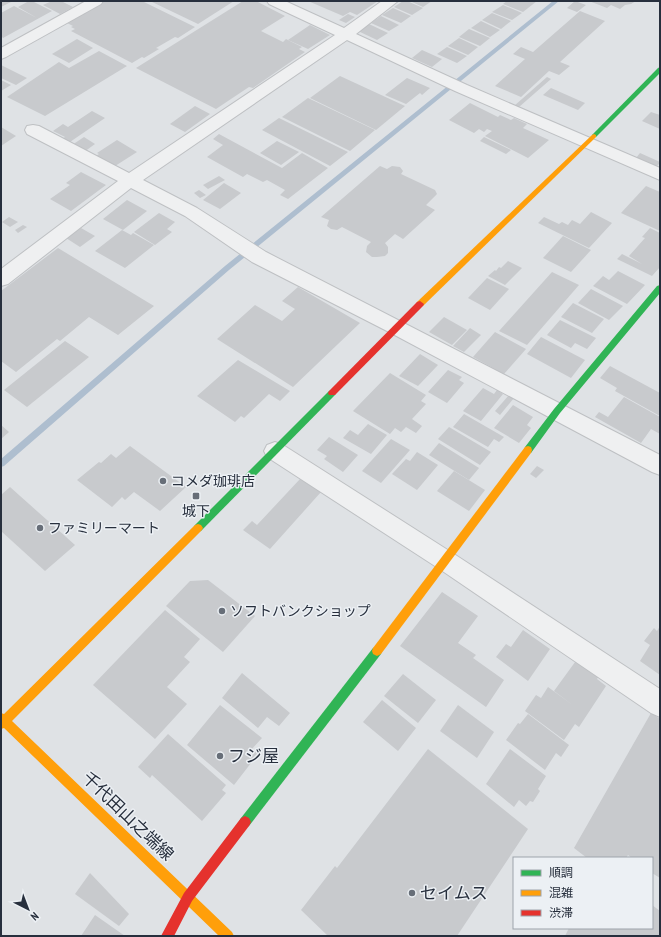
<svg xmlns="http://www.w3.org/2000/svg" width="661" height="937" viewBox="0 0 661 937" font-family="'PT Sans Narrow','Noto Sans JP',sans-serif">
<rect width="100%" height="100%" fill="#dfe2e5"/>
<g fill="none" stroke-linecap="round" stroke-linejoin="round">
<polygon fill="#aebecf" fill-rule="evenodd" points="553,1 559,1 229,270 4,466 1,467 1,459 225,266"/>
</g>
<g fill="#c8cacd">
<polygon points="1,1 13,1 1,7"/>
<polygon points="29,1 32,1 52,11 3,38 1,36 1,13 14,6 37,18 18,7"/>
<polygon points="52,1 61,1 73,7 60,14 43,5"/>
<polygon points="103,1 142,1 195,27 178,38 175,37 156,48 159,49 144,58 142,57 132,63 71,31 75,29 71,27 73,26 65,22"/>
<polygon points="150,1 234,1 198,24"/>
<polygon points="243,1 256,1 285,16 261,31 283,42 286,39 302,47 299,49 305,52 253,88 249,87 216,109 136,68"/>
<polygon points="308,1 378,1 357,15 350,12 343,16"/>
<polygon points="403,1 407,1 423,8 412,15 394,7"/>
<polygon points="410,1 432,1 423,7"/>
<polygon points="507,1 537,1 523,12 503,4"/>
<polygon points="575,1 586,5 577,12 567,8"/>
<polygon points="589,1 636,1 631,4 625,5 620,9 611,5 607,8"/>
<polygon points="503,5 522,13 512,20 492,12"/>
<polygon points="393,8 411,16 401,23 382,15"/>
<polygon points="580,11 605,21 560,62 570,66 559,75 549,71 521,97 495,86 525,59 513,54 521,47 533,52"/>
<polygon points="492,13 511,21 501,29 482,20"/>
<polygon points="348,14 355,17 346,23 339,20"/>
<polygon points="381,16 399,25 389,31 371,23"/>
<polygon points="481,21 500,30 490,37 471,28"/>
<polygon points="369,24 388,33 377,40 358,31"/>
<polygon points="310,25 330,35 308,49 288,40"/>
<polygon points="469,29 490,38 480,46 459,37"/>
<polygon points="459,38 478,47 468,55 448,46"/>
<polygon points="77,39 93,48 69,63 52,54"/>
<polygon points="447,47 467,56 457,63 437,54"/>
<polygon points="422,50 442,59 432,67 412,58"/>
<polygon points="99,51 127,66 45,116 7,97 59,62 69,68"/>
<polygon points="1,65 27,78 16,85 1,78"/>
<polygon points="340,76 405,106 376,130 310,98"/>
<polygon points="547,77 551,79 519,107 514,106"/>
<polygon points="407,78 430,88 422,95 420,93 406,104 385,95"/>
<polygon points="1,80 11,85 1,91"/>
<polygon points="551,88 585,103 578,110 543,95"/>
<polygon points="308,98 375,130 350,151 282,117"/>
<polygon points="470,103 498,117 500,115 511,120 514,118 527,124 523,128 549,140 528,158 485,136 492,131 487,129 484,132 479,129 474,133 449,120"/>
<polygon points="195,106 210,114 185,132 170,124"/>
<polygon points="92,111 105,118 67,144 60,140 65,137 53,131 63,124 68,127"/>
<polygon points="651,112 660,115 660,129 642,121"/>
<polygon points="279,118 348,152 330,166 262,130"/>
<polygon points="1,127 16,136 1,146"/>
<polygon points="219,134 282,168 302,153 328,168 288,199 280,195 285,190 267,180 263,182 247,174 243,177 207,157 223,145 213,139"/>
<polygon points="84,137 95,144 84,152 72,145"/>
<polygon points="484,137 511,150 506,154 480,141"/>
<polygon points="117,140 137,152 112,168 94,157 99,154 97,153"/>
<polygon points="277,141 299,152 281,165 260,153"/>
<polygon points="640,153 660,162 660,163 656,167 636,158"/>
<polygon points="380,166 387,169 392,166 400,167 403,171 401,174 435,190 437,194 426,205 435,210 403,239 395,234 385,243 388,247 388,253 385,256 377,257 372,257 366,252 367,246 371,242 342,227 337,230 331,229 327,226 329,220 321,217"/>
<polygon points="81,172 106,185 71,211 50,199 70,185 66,183"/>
<polygon points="219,176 225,180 208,189 203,185"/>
<polygon points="224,183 241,193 220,209 203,200"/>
<polygon points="646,186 660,192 660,231 621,213"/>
<polygon points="199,190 206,195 200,198 194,193"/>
<polygon points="127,200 147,211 123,230 103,219"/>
<polygon points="591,212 612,223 589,248 538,223 544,217 559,224 562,222 568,225 572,220 580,224"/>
<polygon points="159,213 175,222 167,229 172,232 155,245 134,232"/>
<polygon points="9,217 18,222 10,227 2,222"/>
<polygon points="23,225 27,227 18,233 15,230"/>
<polygon points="81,228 95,236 80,247 66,238"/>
<polygon points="650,228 660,233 660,267 652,276 617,259 622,254 642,264 629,256 645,238 642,237"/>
<polygon points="122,230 131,235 133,233 154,245 125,268 95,251"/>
<polygon points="563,236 591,250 571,272 543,258"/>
<polygon points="58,248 154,306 118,335 89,317 60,341 57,339 16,372 1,361 1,291"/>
<polygon points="508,261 522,268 505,285 488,276 495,270 496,271 499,267 501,268"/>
<polygon points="618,271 645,285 627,304 593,286 603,276 609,280"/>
<polygon points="552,272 579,285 527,345 499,331"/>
<polygon points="487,278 509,289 490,310 468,298"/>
<polygon points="298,287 360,323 293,387 217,339 255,305 282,321 295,309 282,301"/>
<polygon points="591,289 623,306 609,320 578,303"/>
<polygon points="573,303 604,319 592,333 561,317"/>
<polygon points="444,317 467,330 452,345 429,332"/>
<polygon points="560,320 596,338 587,349 575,343 571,348 547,335"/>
<polygon points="470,328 481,335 464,352 453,346"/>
<polygon points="495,332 526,349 504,374 473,357"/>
<polygon points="541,337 585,360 571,378 527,354"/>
<polygon points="65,341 89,357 27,407 4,390"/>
<polygon points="420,354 438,365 418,386 399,376"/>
<polygon points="238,360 290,391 280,401 269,394 244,418 241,416 235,422 197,396"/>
<polygon points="610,366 660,393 660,416 615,391 617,388 600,378"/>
<polygon points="448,370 462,377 459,380 464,383 447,403 428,392"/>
<polygon points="390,373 426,395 421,401 426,404 412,419 422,426 416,433 406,427 401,432 395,428 390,434 353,411"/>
<polygon points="483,388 494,394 497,390 503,394 481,421 463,411"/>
<polygon points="509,395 514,398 500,415 495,411"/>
<polygon points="624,397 660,417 660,434 651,429 641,443 595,417 599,412 608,417"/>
<polygon points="513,405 533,417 527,425 531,428 519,443 494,428"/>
<polygon points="464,414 504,437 499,442 494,439 488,447 453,427"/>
<polygon points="368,424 387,435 371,454 343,438 350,430 358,435"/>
<polygon points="1,425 9,432 1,439"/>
<polygon points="449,427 491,452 480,465 438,439"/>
<polygon points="329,437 358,455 343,472 324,459 327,456 317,450"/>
<polygon points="391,439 410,450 381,483 362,471"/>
<polygon points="439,443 479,468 469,480 429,455"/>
<polygon points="130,446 186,487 160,511 134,492 125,500 122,497 112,507 77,480 99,462 101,463 111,454 116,458"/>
<polygon points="417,452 438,465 417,490 392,474 406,459 410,461"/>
<polygon points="537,466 544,470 536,478 530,474"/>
<polygon points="454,471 485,490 469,511 437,491"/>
<polygon points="300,479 321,492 270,549 243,530 252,521 257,525"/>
<polygon points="10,487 75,545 45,571 1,531 1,495"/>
<polygon points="208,580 255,616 223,652 166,606 190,581"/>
<polygon points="442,592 478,616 458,643 476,655 473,658 504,680 486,707 400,646"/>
<polygon points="165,610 200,639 184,657 190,662 167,687 187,704 155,739 93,685"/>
<polygon points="660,626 660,675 640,661 650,645 644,641 654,628 657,631"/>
<polygon points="523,630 550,649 528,681 496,657 506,644 511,647"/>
<polygon points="578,658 600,674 597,679 606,686 579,727 575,724 564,740 525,711 536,695 541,698 548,687 574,706 554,691"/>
<polygon points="242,673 290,713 279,726 267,717 258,728 222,698"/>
<polygon points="403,674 436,700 418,723 384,696"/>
<polygon points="382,700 416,728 398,751 363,722"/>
<polygon points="220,705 262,738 252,749 258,754 234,785 187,745"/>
<polygon points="458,705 494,732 477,758 440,731"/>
<polygon points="651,713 660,719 660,878 652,873 652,858 632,858 628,855 626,858 587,858 574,848"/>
<polygon points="528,714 569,745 561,757 556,753 545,770 506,740 518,723 520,724"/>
<polygon points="168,734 226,785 222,790 226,793 202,821 152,775 150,778 138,767"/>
<polygon points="428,749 528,829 457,936 328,936 301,910 335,866 337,868"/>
<polygon points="510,749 546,776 538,789 540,791 533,802 530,801 526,806 519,800 514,807 486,784"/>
<polygon points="90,873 129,914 119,926 75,894"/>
<polygon points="652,905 660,911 660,936 565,936 569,928 652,928"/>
<polygon points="95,915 125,936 81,936"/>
</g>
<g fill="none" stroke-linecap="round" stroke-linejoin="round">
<g stroke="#bec0c3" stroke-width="2">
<g id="street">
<polygon points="86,1 103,1 101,4 6,57 1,59 1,48"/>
<polygon points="267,1 285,1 344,28 382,1 398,1 356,34 467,85 660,168 660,180 455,91 347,40 143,180 197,208 266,252 660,455 660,475 652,472 389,332 252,262 185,216 131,188 8,284 1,286 1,269 118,181 27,134 25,130 27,126 33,125 39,126 129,173 335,35 269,4"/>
<polygon points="275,442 283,445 454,554 660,689 660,717 651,713 438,568 267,457 264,451 267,445"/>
</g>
</g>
<use href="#street" fill="#eff0f1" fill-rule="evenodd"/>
<g fill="#30b455" fill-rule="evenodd">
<polygon points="660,67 660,73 596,137 592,137 592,135 658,68"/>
<polygon points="660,285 660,293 560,413 531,453 525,453 524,450 525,447 554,409 657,286"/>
<polygon points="332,390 336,393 335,395 201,531 198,532 195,531 193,528 195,525 329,391"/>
<polygon points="377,646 381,648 382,651 381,654 249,826 245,828 241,826 239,822 241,818 373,648"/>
</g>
<g fill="#ff9f0a" fill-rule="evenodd">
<polygon points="594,134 596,135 596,137 423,306 417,306 416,304 417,302 592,135"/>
<polygon points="528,446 531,447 532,450 531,453 381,654 377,656 373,654 372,651 373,648 525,447"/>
<polygon points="198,524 201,525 203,528 201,531 12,721 232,932 234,936 219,936 4,728 1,729 1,713 4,714 195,525"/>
</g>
<g fill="#e5322d" fill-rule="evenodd">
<polygon points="420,301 424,304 423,306 335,395 329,395 328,393 329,391 417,302"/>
<polygon points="245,816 249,818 251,822 249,826 192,901 174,936 161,936 184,893 241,818"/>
</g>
</g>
<g fill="#676e78" stroke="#ecf0f4" stroke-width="1.5">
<circle cx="163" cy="481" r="4"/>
<rect x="192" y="492" width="8" height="8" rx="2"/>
<circle cx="40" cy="528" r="4"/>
<circle cx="222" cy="611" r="4"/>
<circle cx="220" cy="756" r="4"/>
<circle cx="412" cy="893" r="4"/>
</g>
<g text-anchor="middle" stroke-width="3" stroke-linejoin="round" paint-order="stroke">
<g font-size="14" fill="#272f3d" stroke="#ecf0f4" text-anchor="start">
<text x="171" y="486">コメダ珈琲店</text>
<text x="196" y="516" text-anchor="middle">城下</text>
<text x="48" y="533">ファミリーマート</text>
<text x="230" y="616">ソフトバンクショップ</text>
</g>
<g font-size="17" fill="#272f3d" stroke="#ecf0f4" text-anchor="start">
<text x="228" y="762">フジ屋</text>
<text x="420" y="899">セイムス</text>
</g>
<g font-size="17" fill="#272f3d" stroke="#ecf0f4">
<text transform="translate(128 816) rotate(44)" y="6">千代田山之端線</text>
</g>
</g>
<rect width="661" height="937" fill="none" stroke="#272f3d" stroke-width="4"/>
<rect x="513" y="857" width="140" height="72" fill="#ecf0f4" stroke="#9da3ab"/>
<rect x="521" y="870" width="20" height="6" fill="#30b455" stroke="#9da3ab"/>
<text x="549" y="877" font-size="12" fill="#272f3d">順調</text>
<rect x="521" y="890" width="20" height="6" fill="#ff9f0a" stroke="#9da3ab"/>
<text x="549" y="897" font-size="12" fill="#272f3d">混雑</text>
<rect x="521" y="910" width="20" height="6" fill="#e5322d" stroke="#9da3ab"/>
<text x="549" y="917" font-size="12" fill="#272f3d">渋滞</text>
<g transform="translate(28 909) rotate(138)" stroke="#ecf0f4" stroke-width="3" paint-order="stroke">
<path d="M0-3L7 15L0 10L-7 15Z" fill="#272f3d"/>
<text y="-6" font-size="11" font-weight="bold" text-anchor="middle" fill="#272f3d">N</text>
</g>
</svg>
